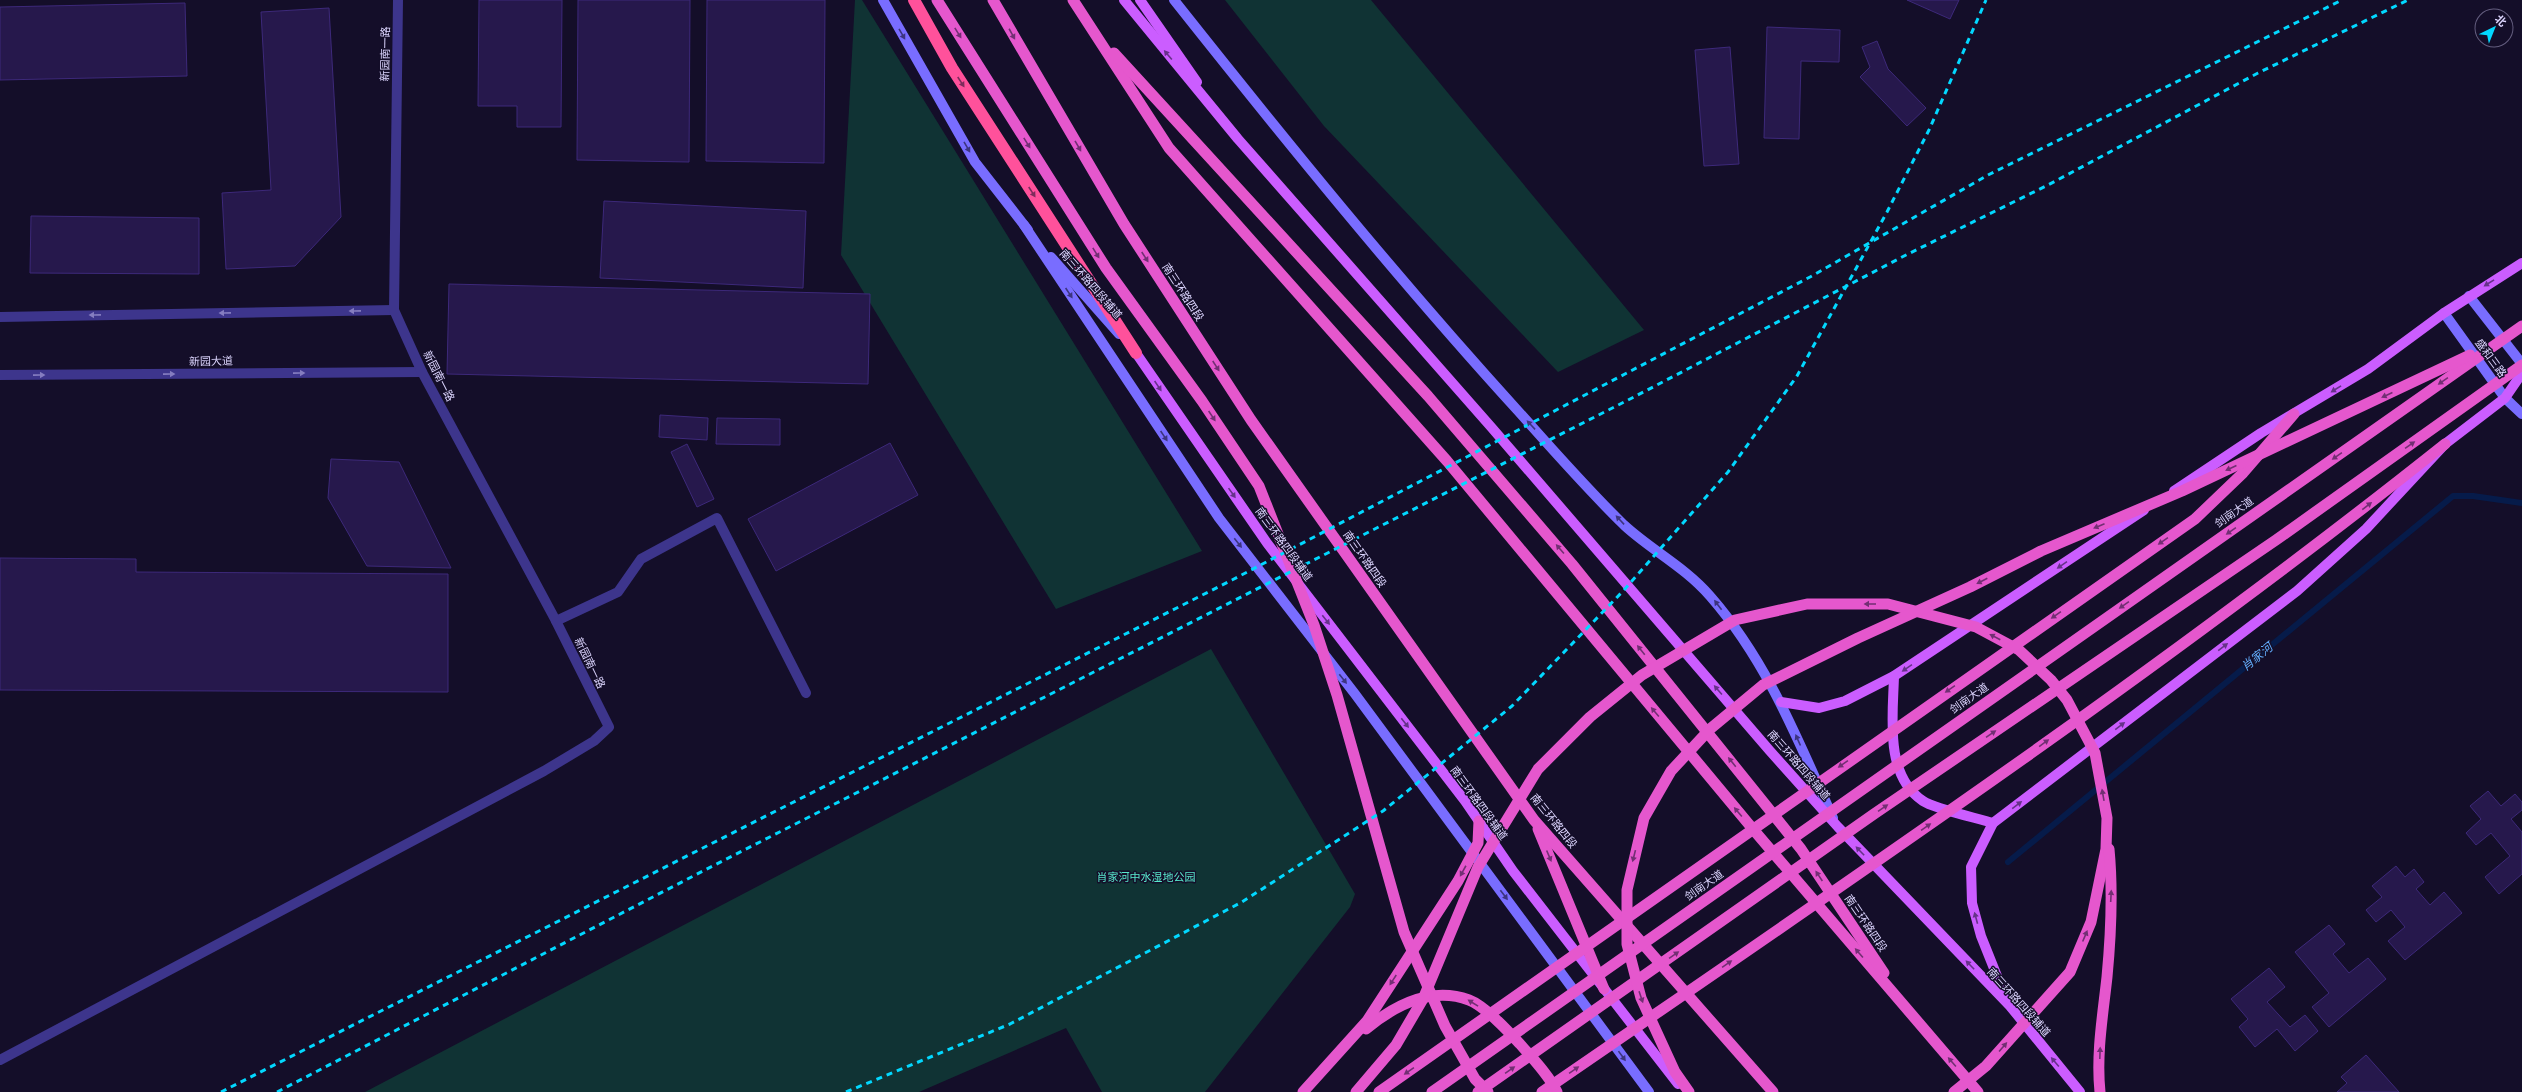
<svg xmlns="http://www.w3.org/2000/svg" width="2522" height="1092" viewBox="0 0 2522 1092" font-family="Figtree,'Noto Sans SC',sans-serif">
<rect width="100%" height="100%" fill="#140e29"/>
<g fill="#103334">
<polygon points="855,0 862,0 1202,551 1056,609 841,255"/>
<polygon points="1225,0 1371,0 1644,330 1558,372 1324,126"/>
<polygon points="1211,649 1355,894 1350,907 1205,1092 1102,1092 1066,1028 919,1092 365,1092"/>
</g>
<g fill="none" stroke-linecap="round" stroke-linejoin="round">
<polyline stroke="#061b4a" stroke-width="6" points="2008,862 2453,496 2473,496 2522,503"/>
</g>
<g fill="#26184c" stroke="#3d297a">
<polygon points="479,0 562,0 561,127 517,127 517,106 478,106"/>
<polygon points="578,0 690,0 689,162 577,160"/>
<polygon points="707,0 825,0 824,163 706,161"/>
<polygon points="1907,0 1959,0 1950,19"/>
<polygon points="185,3 187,76 0,80 0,7"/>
<polygon points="329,8 341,217 295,266 226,269 222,193 271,190 261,12"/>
<polygon points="1767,27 1840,30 1839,62 1801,61 1799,139 1764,138"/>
<polygon points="1877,41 1888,69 1926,108 1907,126 1860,77 1870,67 1862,47"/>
<polygon points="1730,47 1739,164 1704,166 1695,50"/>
<polygon points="604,201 806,211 803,288 600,278"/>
<polygon points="31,216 199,218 199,274 30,273"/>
<polygon points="449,284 870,294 868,384 447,374"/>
<polygon points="660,415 708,418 707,440 659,437"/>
<polygon points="717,418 780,419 780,445 716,444"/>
<polygon points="890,443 918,495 776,571 748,519"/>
<polygon points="687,444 714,499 697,507 671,452"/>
<polygon points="331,459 399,462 451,568 367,566 328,498"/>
<polygon points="0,558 136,559 136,572 448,574 448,692 0,690"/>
<polygon points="2488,791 2501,806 2515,794 2522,802 2522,810 2511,819 2522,832 2522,874 2499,894 2485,877 2510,856 2491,833 2476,845 2466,833 2481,819 2470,806"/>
<polygon points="2396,866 2405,877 2414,869 2424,882 2416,889 2430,905 2444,892 2462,913 2405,960 2388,941 2405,927 2391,910 2376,922 2366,910 2382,897 2372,886"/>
<polygon points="2329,925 2345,944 2333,954 2349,973 2368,958 2386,979 2329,1027 2312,1007 2329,993 2295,952"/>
<polygon points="2269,968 2285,987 2267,1002 2290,1027 2305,1015 2318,1031 2295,1051 2277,1029 2255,1047 2239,1027 2248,1019 2231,999"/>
<polygon points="2366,1055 2399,1092 2337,1092 2347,1083 2341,1077"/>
</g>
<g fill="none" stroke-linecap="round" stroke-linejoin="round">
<polyline stroke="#3d358c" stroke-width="10" points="556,621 618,592 641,559 717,518 806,693"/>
<g stroke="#3d358c" stroke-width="10">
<polyline points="0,317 394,310"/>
<polyline points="0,375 422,372"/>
<polyline points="0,1060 544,771 594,741 609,727 556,621 422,372 394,310 398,0"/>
</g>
<g stroke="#796dff" stroke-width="10">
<polyline points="883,0 975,162 1028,230"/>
<path d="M1174,0c111,140 224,279 345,412 34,38 68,77 105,113 27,25 61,42 86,71 57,65 88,144 123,222"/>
<polyline points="1024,225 1219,518 1355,694 1649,1092"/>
<polyline points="1051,257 1119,334"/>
<polyline points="2469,296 2522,364"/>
<polyline points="2444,313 2505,398 2522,414"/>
</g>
<g stroke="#cb5dff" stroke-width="10">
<polyline points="1124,0 1238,139 1492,428 1770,751 1838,827 2010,1006 2080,1092"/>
<polyline points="1140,0 1197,82"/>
<polyline points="1136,353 1267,543 1465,801 1513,871 1678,1084"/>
<polyline points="2174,491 2261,433 2368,369 2444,313 2522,263"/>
<path d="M1894,676c-1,40 -10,99 29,125 12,8 54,17 70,22"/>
<polyline points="1781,702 1819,708 1845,701 1894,676 2144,510"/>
<polyline points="2007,1001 1981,936 1972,903 1971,867 1993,823 2297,591 2366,529 2445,444 2505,398 2522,373"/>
</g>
<g stroke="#e557cd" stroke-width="11">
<polyline points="937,0 1106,268 1202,401 1259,486 1314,625 1337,695 1404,932 1445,1026 1475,1079 1488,1092"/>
<polyline points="993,0 1124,224 1251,420 1534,820 1773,1092"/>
<polyline points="1073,0 1169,148 1447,461 1752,828 1978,1092"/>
<polyline points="1114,53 1428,396 1572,564 1801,849 1884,973"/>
<polyline points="1538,829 1604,989"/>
<path d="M1366,1029c29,-24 65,-43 103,-29 16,6 39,31 51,44 13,15 28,30 37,48"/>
<polyline points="1303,1092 1367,1021 1458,881 1478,843 1479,821"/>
<polyline points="1356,1092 1396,1045 1423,999 1478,867 1538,769 1590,717 1642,675 1735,620 1807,604 1888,604 1976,627 2019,650 2051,680 2067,700 2095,753 2107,818 2106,849 2091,922 2070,972 1986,1066 1954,1092"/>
<polyline points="1379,1092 2195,519 2243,473 2294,414"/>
<polyline points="1432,1092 2522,326"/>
<polyline points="1478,1092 1874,814 2276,540 2522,365"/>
<path d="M1542,1092c305,-210 613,-417 903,-648"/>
<polyline points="1689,1092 1675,1072 1641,998 1627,944 1627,890 1644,818 1671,771 1710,729 1763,685 1858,638 1970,587 2041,551 2182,491 2470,355"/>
<path d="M2100,1092c-4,-38 3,-78 7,-115 4,-42 6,-86 2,-128"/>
</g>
<polyline stroke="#ff519b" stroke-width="12" points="914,0 952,68 1136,353"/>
<g stroke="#02d8ff" stroke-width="3" stroke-dasharray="6 5" stroke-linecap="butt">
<polyline points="221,1092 1232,580 1810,277 1988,175 2342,0"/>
<polyline points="277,1092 703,871 1632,398 1906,255 2048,185 2258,73 2408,0"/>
<polyline points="846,1092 1010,1024 1242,902 1383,811 1512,706 1624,590 1728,472 1797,376 1887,212 1929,130 1986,0"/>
</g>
</g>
<defs><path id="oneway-solid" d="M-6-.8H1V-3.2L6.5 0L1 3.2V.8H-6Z"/></defs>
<g fill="#722f73">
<use href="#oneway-solid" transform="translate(958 33) rotate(58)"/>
<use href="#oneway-solid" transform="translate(1012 34) rotate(61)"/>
<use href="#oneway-solid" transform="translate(1027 143) rotate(58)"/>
<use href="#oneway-solid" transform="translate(1078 146) rotate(60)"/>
<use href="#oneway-solid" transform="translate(1096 253) rotate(58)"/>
<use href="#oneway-solid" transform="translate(1145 257) rotate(57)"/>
<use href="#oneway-solid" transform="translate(1216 366) rotate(57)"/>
<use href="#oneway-solid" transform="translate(2443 381) rotate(145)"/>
<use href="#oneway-solid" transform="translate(2387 395) rotate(155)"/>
<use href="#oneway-solid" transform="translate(1212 416) rotate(56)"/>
<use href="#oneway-solid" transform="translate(2410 445) rotate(-35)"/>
<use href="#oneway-solid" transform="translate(2337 456) rotate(145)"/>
<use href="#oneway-solid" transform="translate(2231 468) rotate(155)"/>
<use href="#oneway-solid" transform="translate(2367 506) rotate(-38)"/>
<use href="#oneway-solid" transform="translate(2099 526) rotate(157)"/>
<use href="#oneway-solid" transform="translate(2231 531) rotate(145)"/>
<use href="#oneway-solid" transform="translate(2163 541) rotate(145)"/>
<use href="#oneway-solid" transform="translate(1560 549) rotate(-131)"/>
<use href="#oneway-solid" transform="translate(1982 581) rotate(153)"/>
<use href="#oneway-solid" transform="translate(1870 604) rotate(-180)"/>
<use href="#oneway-solid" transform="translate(2124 605) rotate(145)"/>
<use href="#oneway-solid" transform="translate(2056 615) rotate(145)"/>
<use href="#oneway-solid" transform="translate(1995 637) rotate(-152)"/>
<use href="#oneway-solid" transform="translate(1641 650) rotate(-129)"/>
<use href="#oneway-solid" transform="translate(1950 689) rotate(145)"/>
<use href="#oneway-solid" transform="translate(1655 712) rotate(-130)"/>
<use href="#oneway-solid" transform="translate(1991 734) rotate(-34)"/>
<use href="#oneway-solid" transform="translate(2044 743) rotate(-36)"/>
<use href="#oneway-solid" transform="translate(1732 762) rotate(-129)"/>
<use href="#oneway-solid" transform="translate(1843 764) rotate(145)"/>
<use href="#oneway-solid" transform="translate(2103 795) rotate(-100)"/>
<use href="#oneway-solid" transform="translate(1883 808) rotate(-34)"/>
<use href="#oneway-solid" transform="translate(1738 812) rotate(-130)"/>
<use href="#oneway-solid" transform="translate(1926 827) rotate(-35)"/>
<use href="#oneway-solid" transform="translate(1549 856) rotate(67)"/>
<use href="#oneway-solid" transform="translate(1634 856) rotate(104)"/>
<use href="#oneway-solid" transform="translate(1463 871) rotate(119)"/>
<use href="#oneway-solid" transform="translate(1819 876) rotate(-124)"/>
<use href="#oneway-solid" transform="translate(2111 896) rotate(-87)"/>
<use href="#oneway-solid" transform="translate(2085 936) rotate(-67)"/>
<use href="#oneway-solid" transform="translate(1859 953) rotate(-131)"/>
<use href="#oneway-solid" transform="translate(1674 955) rotate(-35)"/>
<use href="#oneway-solid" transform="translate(1727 964) rotate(-35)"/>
<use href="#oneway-solid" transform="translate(1393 980) rotate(123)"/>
<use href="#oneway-solid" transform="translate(1641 997) rotate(71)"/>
<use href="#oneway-solid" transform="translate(1473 1003) rotate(-148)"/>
<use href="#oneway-solid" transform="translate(2003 1047) rotate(-49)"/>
<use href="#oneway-solid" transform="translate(2100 1053) rotate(-88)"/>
<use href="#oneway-solid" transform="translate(1952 1062) rotate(-131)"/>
<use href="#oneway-solid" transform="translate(1510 1070) rotate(-35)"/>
<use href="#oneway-solid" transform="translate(1574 1070) rotate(-35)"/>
<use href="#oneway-solid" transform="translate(1409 1071) rotate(145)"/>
</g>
<g fill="#3c347f">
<use href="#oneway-solid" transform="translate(902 34) rotate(60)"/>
<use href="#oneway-solid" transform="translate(967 147) rotate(60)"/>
<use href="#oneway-solid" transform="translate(1069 293) rotate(56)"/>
<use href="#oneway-solid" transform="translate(1531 425) rotate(-133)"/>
<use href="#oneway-solid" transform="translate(1164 436) rotate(56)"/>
<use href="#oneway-solid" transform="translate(1620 520) rotate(-133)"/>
<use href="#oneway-solid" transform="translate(1238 543) rotate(52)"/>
<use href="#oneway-solid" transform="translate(1718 605) rotate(-127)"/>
<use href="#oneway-solid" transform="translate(1343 679) rotate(52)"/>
<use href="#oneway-solid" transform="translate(1798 740) rotate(-114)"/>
<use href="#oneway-solid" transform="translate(1504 895) rotate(53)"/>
<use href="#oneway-solid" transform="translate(1622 1056) rotate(54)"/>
</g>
<g fill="#663289">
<use href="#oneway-solid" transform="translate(1168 55) rotate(-130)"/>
<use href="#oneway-solid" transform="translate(2489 283) rotate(148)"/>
<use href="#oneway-solid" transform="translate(1158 386) rotate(56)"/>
<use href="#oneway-solid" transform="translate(2336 389) rotate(148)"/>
<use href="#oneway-solid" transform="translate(1232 493) rotate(55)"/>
<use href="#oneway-solid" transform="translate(2062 565) rotate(146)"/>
<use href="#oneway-solid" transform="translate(1326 620) rotate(52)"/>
<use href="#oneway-solid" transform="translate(2223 647) rotate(-37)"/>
<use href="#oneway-solid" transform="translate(1907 668) rotate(146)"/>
<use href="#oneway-solid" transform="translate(1718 690) rotate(-131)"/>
<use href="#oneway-solid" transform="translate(1405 723) rotate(52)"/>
<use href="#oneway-solid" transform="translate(2120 726) rotate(-37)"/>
<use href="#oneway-solid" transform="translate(2017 805) rotate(-37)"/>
<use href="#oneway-solid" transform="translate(1860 851) rotate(-134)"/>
<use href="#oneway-solid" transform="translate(1976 918) rotate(-105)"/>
<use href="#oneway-solid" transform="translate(1970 965) rotate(-134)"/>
<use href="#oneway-solid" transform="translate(2055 1062) rotate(-130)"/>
</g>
<g fill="#7e2c5c">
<use href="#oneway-solid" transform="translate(961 82) rotate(57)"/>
<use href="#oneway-solid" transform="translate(1032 192) rotate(57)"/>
</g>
<g fill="#857dc0">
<use href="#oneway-solid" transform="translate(355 311) rotate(179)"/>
<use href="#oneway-solid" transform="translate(225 313) rotate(179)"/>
<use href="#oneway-solid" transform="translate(95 315) rotate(179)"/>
<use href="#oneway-solid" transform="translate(299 373) rotate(-1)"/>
<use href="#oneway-solid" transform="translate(169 374) rotate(-1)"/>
<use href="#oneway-solid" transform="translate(39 375) rotate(-1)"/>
</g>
<g text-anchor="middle" stroke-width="3" stroke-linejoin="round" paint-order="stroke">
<g font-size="11" fill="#ddd6ff" stroke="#140e29">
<text transform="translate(385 54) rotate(-89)" y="4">新园南一路</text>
<text transform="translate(1091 284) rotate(49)" y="4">南三环路四段辅道</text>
<text transform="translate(1183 292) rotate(57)" y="4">南三环路四段</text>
<text transform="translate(2491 358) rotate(54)" y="4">盛和三路</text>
<text transform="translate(211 361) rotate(-1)" y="4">新园大道</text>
<text transform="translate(439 376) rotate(63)" y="4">新园南一路</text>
<text transform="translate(2234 512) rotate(-35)" y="4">剑南大道</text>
<text transform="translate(1284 544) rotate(54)" y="4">南三环路四段辅道</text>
<text transform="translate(1365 559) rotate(55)" y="4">南三环路四段</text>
<text transform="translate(590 663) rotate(64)" y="4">新园南一路</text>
<text transform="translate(1969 698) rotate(-35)" y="4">剑南大道</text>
<text transform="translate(1799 765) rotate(49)" y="4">南三环路四段辅道</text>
<text transform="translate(1479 803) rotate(54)" y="4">南三环路四段辅道</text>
<text transform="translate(1554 821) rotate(51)" y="4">南三环路四段</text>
<text transform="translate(1704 885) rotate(-35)" y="4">剑南大道</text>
<text transform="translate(1866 923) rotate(56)" y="4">南三环路四段</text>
<text transform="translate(2019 1002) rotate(48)" y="4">南三环路四段辅道</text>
</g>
<g font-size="11" fill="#58e9cd" stroke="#140e29">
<text x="1146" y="881">肖家河中水湿地公园</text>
</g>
<g font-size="12" font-style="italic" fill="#64afff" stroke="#140e29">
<text transform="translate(2257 657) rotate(-39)" y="4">肖家河</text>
</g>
</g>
<g transform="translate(2494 28) rotate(43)"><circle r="19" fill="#140e29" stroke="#645e7f"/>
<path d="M0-3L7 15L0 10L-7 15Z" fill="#02d8ff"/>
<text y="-6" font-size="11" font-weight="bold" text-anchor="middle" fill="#ddd6ff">北</text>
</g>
</svg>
